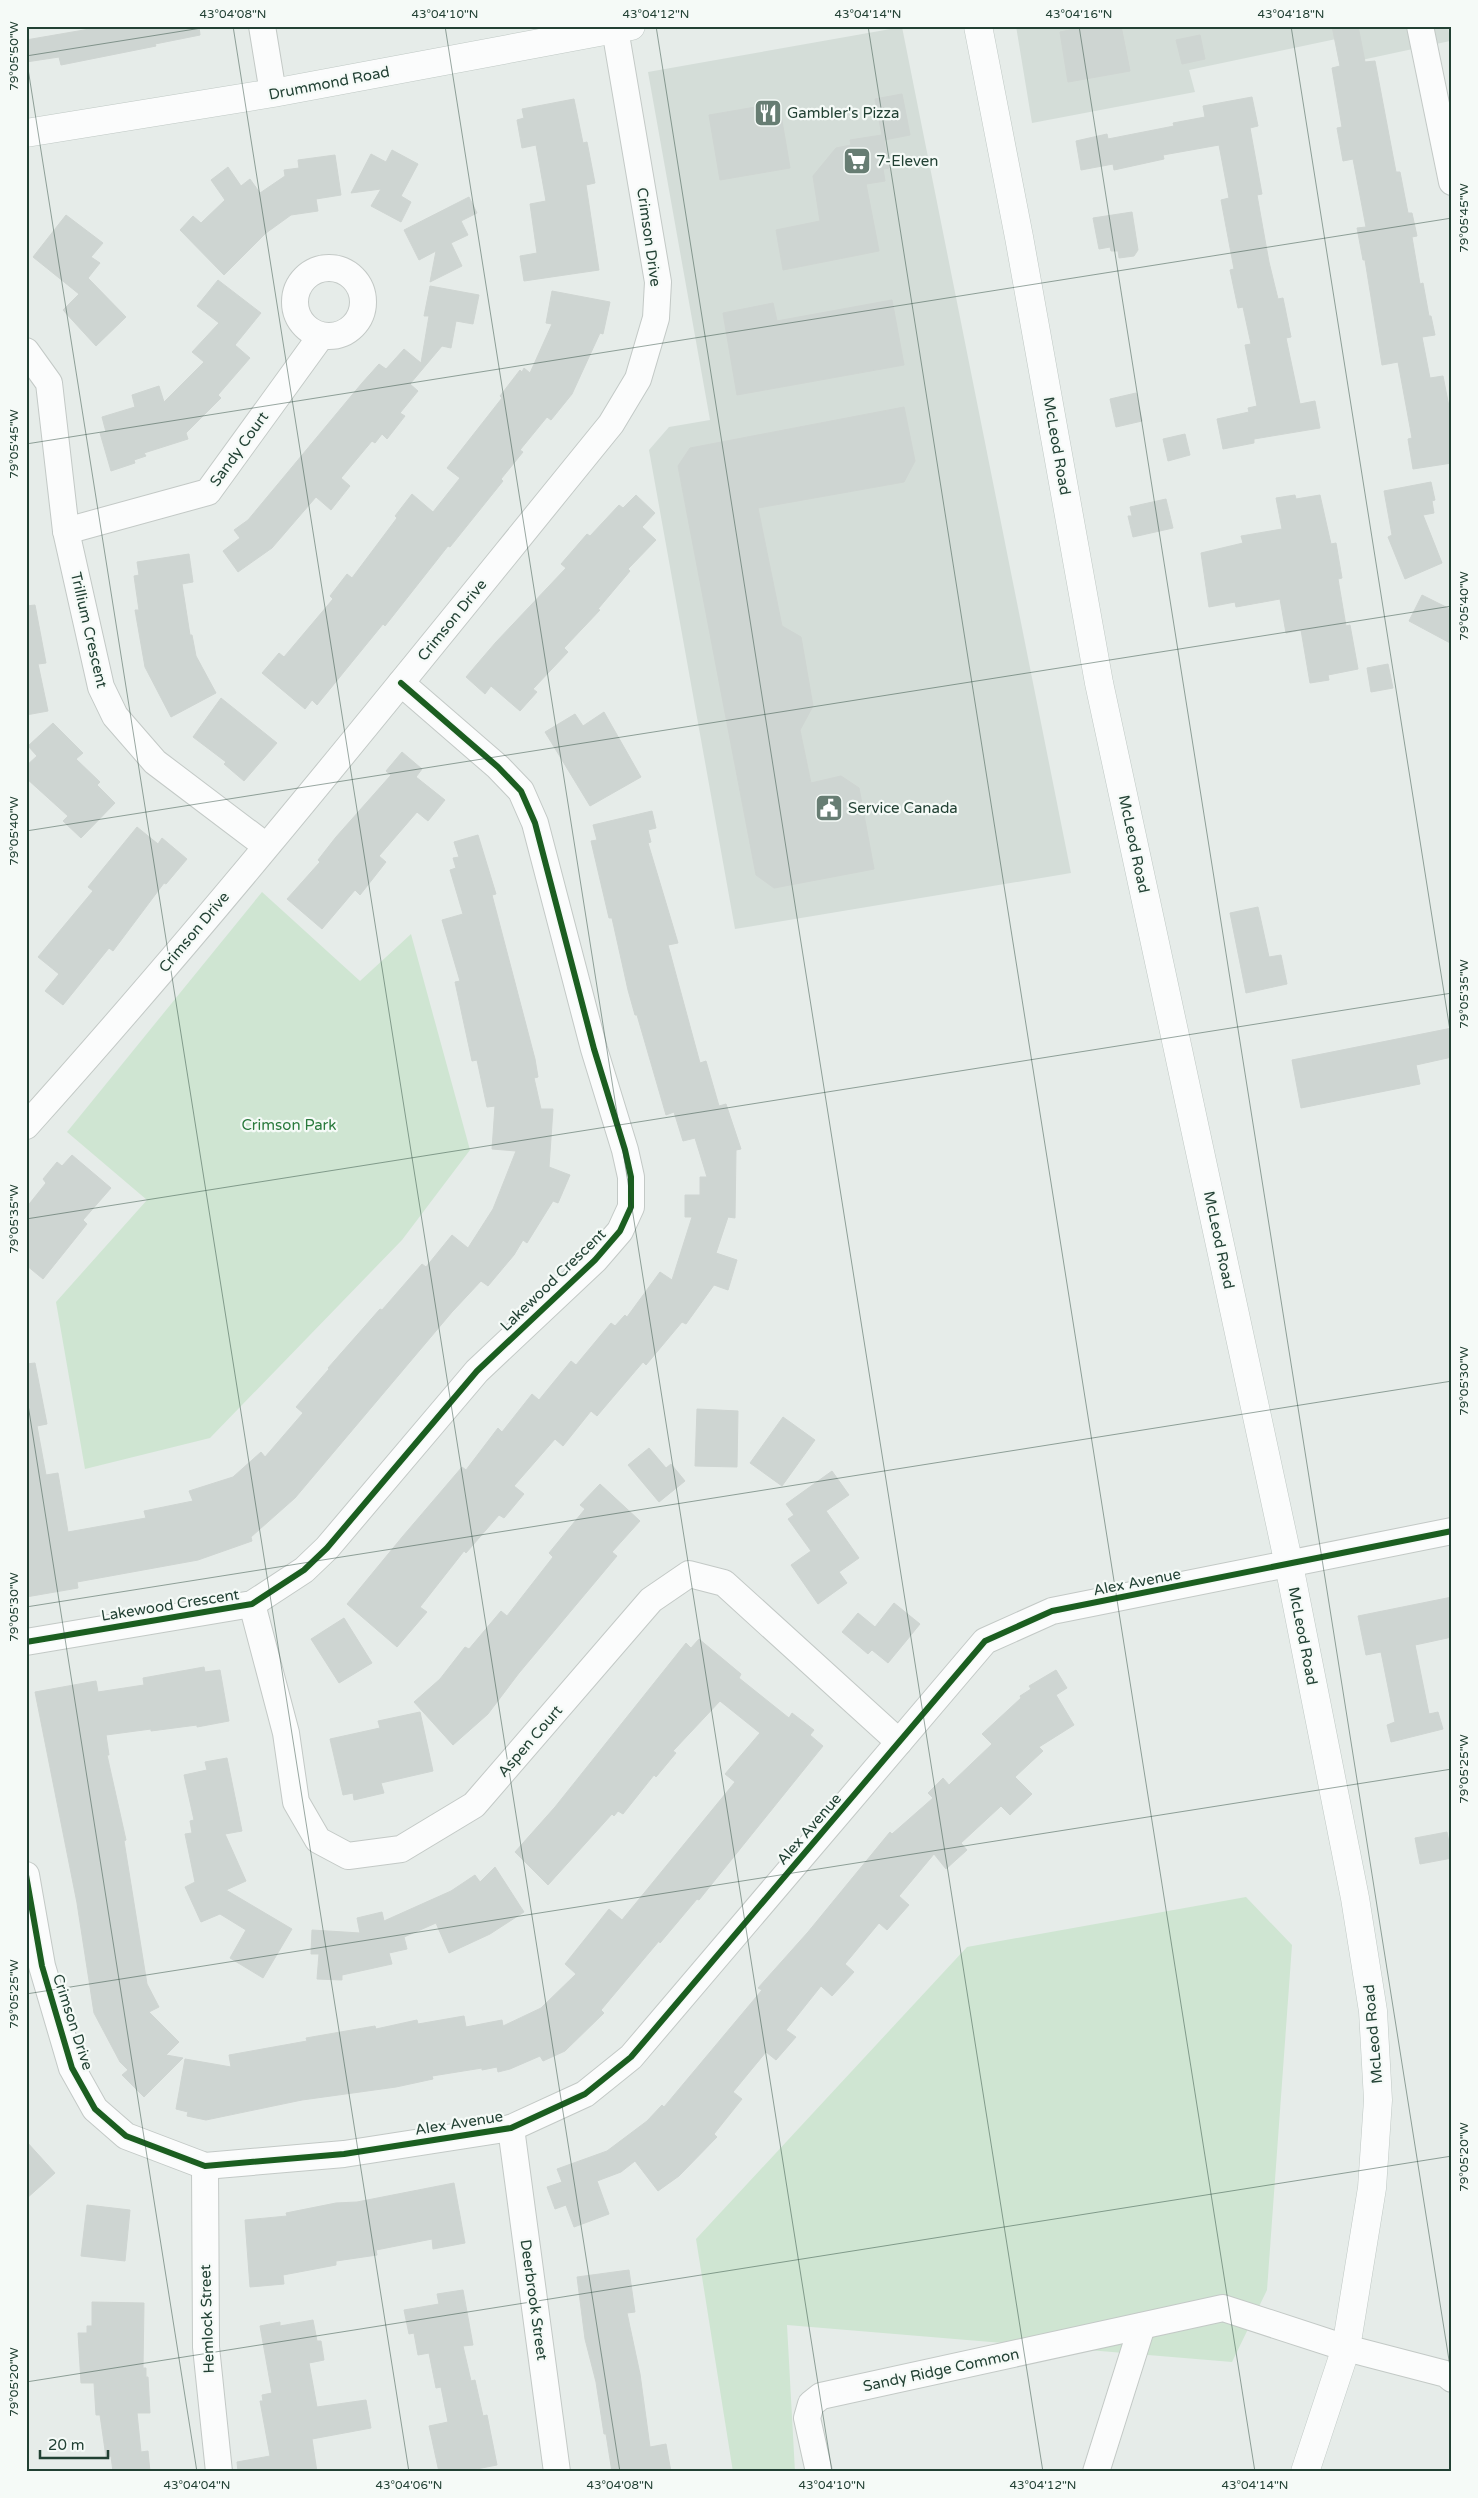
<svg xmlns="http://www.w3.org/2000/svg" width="1478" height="2498" viewBox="0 0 1478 2498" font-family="'Varela Round',sans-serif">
<rect width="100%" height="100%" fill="#e6ece9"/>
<g fill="#d4ddd8">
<polygon points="1016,26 1448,26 1450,41 1343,64 1336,39 1189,70 1195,92 1032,123"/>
<polygon points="902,27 1071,873 735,929 649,450 669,427 710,420 648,72"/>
</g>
<g fill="#cfe5d2">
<polygon points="262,892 360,981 411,934 470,1150 402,1240 210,1438 85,1469 56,1302 147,1200 67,1132"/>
<polygon points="1246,1897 1292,1945 1267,2290 1232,2362 787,2325 795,2472 733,2472 696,2239 967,1947"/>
</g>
<g fill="#ced5d2" stroke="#cfd5d2">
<polygon points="107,26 199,26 200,35 155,44 156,46 61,65 59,57 26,62 26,40"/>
<polygon points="1090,26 1121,26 1130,71 1068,82 1060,32"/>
<polygon points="1332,26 1358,26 1365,62 1375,61 1396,172 1400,172 1408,213 1412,213 1417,236 1412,237 1420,284 1423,283 1429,316 1431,316 1435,335 1422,337 1430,378 1443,376 1452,422 1452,463 1413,469 1408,439 1412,438 1398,362 1382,365 1365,260 1363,260 1357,228 1366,227 1353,159 1343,161 1337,128 1342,127 1332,68 1340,66"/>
<polygon points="1200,35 1205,59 1182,64 1176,40"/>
<polygon points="902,94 910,135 884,140 889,168 883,169 885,181 866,184 879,251 783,270 776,230 820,221 813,176 836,148 851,145 850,140 882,135 875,99"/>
<polygon points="1252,97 1258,126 1250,128 1262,194 1257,195 1269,262 1278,299 1283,298 1291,337 1286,338 1300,404 1315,401 1320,428 1254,439 1254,443 1223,449 1217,419 1249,412 1248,408 1257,406 1245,345 1251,344 1243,307 1238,308 1230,270 1234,269 1221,200 1229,198 1219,145 1163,155 1164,159 1114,170 1113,164 1081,170 1076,141 1107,134 1108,139 1174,126 1173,123 1205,117 1203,106"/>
<polygon points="574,99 583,143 587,142 595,183 586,185 599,270 524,281 520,256 537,253 530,204 546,201 536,145 522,148 517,120 524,118 522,109"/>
<polygon points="779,103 790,168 720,180 709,115"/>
<polygon points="392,150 418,164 401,196 411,202 401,222 371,206 381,189 351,193 371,154 386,162"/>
<polygon points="335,155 341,195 316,199 318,211 291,215 266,233 224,275 180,230 193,216 201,223 225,200 211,180 228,167 241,186 250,179 260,193 285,176 284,170 299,168 298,160"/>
<polygon points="469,197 477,213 461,221 468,235 451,243 462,266 430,282 436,251 419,260 404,230"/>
<polygon points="1132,212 1138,250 1134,256 1119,258 1118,251 1111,251 1110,247 1099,249 1093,218"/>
<polygon points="66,215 103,243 91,257 100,263 88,278 126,317 96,346 63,310 79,294 33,257"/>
<polygon points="218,280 261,313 235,345 250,358 218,395 221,398 186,433 188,439 144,453 146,456 134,460 135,463 111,471 100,433 106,432 102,417 135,407 132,395 159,386 164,402 204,362 192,352 219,323 197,306"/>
<polygon points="430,286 479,295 473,324 456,321 451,348 442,346 410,384 418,391 400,413 405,416 387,439 382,434 375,443 372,441 341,478 350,486 331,510 316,497 272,548 238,572 223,551 240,538 234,530 248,520 362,383 379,364 386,369 404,349 421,363 429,316 424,316"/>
<polygon points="552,291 610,302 603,334 600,333 572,394 551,420 547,417 520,450 523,452 501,479 503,481 450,547 448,546 385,626 383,624 317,705 312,700 305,709 262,673 279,653 284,657 333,599 330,596 347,574 352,578 397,518 395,516 412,494 433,512 460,478 447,468 502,398 500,396 520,370 522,372 524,368 530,373 552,324 546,323"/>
<polygon points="892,300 904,365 737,395 723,313 773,303 777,321"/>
<polygon points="1136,393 1142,421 1116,427 1110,399"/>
<polygon points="904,407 915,461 904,482 758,508 782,626 801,637 813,706 800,730 811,783 841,776 859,788 874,869 774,888 756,875 678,466 690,448"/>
<polygon points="1185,434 1190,455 1168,461 1163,439"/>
<polygon points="1431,482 1435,500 1432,501 1434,513 1423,515 1442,563 1405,579 1388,537 1392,535 1384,491"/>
<polygon points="636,495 655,513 642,527 656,540 628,569 630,571 598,609 600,610 564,648 568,652 533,689 537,692 520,711 491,686 485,694 466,677 496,642 566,568 561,564 587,534 590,536 619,505 623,508"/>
<polygon points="1295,495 1296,499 1320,495 1331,544 1336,543 1342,578 1338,579 1346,626 1350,625 1358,669 1328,675 1329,680 1310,683 1301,630 1286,633 1280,599 1236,607 1235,602 1209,607 1201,553 1243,543 1241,536 1282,529 1276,498"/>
<polygon points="1166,499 1173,528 1133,537 1128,516 1132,516 1130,507"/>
<polygon points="189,554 193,582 182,584 190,635 192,635 196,656 216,693 171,717 145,667 135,610 139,610 134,576 139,575 137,562"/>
<polygon points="1422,595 1452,610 1452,644 1409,621"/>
<polygon points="35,605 46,663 38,664 48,711 26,715 26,606"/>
<polygon points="1388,664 1393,688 1371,692 1367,668"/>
<polygon points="221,698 277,743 244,781 224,764 226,762 193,737"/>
<polygon points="604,712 641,777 590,806 545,732 575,714 583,726"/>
<polygon points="53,723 83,753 76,759 100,782 97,785 115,803 81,838 63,821 68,816 26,778 26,766 37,756 28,746"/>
<polygon points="402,752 422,769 416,777 445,800 428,821 417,812 379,856 386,862 360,895 355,890 322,929 287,899 320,862 318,860 336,837 391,775 386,771"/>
<polygon points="652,811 656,828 648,830 651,842 648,843 678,943 668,945 700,1063 706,1061 719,1106 726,1104 741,1149 736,1150 735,1218 728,1217 716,1253 737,1260 728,1290 714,1285 686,1324 682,1322 646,1365 643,1362 597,1416 591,1411 563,1446 555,1439 514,1486 524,1494 504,1518 499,1515 466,1553 464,1551 420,1607 427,1612 397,1647 347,1604 403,1536 462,1467 466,1470 498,1428 502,1432 532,1394 539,1400 571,1361 576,1365 611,1323 615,1326 625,1315 627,1317 660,1272 672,1280 692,1217 685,1217 685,1195 700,1195 700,1177 707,1177 695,1138 683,1141 674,1112 666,1115 637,1015 635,1015 628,990 612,918 609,918 591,841 597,840 593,825"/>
<polygon points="137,827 158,844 162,838 187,859 166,884 164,883 113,951 109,948 63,1005 45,991 59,974 38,957 93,891 88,887"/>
<polygon points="478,835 496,894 492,895 535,1059 538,1077 534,1078 541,1109 553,1109 549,1167 570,1175 558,1203 553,1201 527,1243 523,1240 514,1255 488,1286 481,1281 452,1312 295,1498 251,1537 252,1541 198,1560 77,1582 78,1588 26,1597 26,1364 35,1363 47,1424 37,1426 46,1475 58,1473 68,1532 146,1518 144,1511 193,1501 189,1491 233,1477 261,1452 265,1457 303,1413 296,1407 329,1369 328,1368 380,1309 382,1310 422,1264 426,1267 452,1235 468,1248 493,1209 516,1151 492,1149 495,1106 487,1107 477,1060 472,1061 455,982 460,981 442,920 463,914 450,870 456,868 453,858 459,857 454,842"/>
<polygon points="1258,907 1269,957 1281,955 1287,984 1246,993 1230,913"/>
<polygon points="1452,1028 1452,1057 1416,1065 1420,1084 1301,1108 1292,1060"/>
<polygon points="72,1155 111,1188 83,1220 87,1224 43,1279 26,1265 26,1208 46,1183 43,1179 57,1162 62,1166"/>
<polygon points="697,1409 738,1411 737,1467 695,1466"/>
<polygon points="783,1417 815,1440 782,1486 750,1463"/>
<polygon points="649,1448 666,1468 671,1464 685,1481 659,1502 628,1465"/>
<polygon points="832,1471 849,1495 826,1511 859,1558 839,1572 847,1583 818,1604 791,1565 811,1551 788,1519 794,1515 786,1504"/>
<polygon points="600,1484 640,1521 612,1552 617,1556 519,1673 488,1714 453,1745 414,1702 440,1679 465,1647 469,1649 501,1611 507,1616 553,1557 549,1553 585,1509 580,1505"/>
<polygon points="1452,1597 1452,1637 1415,1645 1429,1714 1438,1712 1443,1729 1391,1742 1387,1725 1395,1722 1381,1652 1366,1655 1358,1616"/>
<polygon points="894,1603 920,1624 888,1663 872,1650 868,1654 842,1632 858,1613 875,1627"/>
<polygon points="344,1618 372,1663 339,1683 311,1639"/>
<polygon points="699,1639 741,1674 739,1678 789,1718 792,1713 814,1730 810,1735 823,1746 699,1900 697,1899 660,1943 659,1941 601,2010 604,2013 565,2051 543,2061 540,2056 510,2069 498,2072 497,2067 482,2070 482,2068 432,2076 433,2079 396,2087 302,2100 206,2120 187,2116 188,2112 176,2109 185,2059 231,2067 229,2055 307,2041 306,2038 375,2026 376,2029 417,2020 418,2024 464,2016 466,2027 502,2020 503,2026 541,2008 576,1974 565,1964 609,1909 622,1920 735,1782 725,1774 760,1733 720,1701 673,1751 676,1753 656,1777 654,1775 623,1814 618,1811 614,1816 612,1814 548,1885 515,1852 555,1807 686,1643 691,1648"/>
<polygon points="204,1667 205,1672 220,1670 229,1721 197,1727 197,1725 151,1731 151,1729 106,1735 109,1755 107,1755 126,1840 124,1841 147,1984 159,2007 149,2012 179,2042 166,2055 183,2058 144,2097 122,2075 128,2070 120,2062 94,2013 77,1903 35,1692 96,1681 98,1692 144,1685 143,1678"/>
<polygon points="1056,1670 1067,1688 1056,1695 1074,1725 1039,1747 1043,1751 1015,1777 1032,1794 1010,1815 1001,1806 961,1843 967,1850 946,1869 934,1854 899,1896 909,1905 887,1930 879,1923 845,1964 854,1972 832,1996 821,1986 786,2030 796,2037 776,2060 766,2052 733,2092 742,2099 714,2134 717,2137 679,2176 658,2191 635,2161 621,2172 597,2181 609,2214 574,2227 566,2205 555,2209 547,2187 562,2182 557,2169 607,2151 647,2121 662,2105 664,2107 762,1990 758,1988 808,1932 890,1832 892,1834 933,1798 928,1793 943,1778 949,1785 992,1744 982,1734 1021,1698 1020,1696 1031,1689 1029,1686"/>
<polygon points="420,1712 433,1771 381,1783 384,1793 354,1800 353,1793 343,1795 330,1739 380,1728 378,1721"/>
<polygon points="227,1758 242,1831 225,1834 246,1881 226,1890 292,1929 263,1978 230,1958 246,1930 220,1914 201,1922 185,1887 195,1882 185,1834 192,1833 190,1821 194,1820 184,1775 207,1770 205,1762"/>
<polygon points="1447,1832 1452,1858 1420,1864 1415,1838"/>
<polygon points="495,1867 524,1912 490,1934 449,1953 436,1923 404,1937 407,1949 389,1953 392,1964 342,1975 342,1980 317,1979 319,1954 311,1954 312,1930 360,1933 357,1918 382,1912 384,1921 451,1891 475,1875 480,1882"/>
<polygon points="26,2141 55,2173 26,2199"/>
<polygon points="454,2183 465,2243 433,2249 432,2239 376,2250 377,2255 336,2261 336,2265 283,2275 284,2284 250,2287 245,2220 287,2216 286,2213 336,2203 357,2202"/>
<polygon points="87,2205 130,2210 125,2261 81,2256"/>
<polygon points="629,2270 635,2312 627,2313 640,2374 650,2447 666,2444 671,2472 612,2472 606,2434 604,2434 596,2382 585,2339 577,2277"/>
<polygon points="463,2290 473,2345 463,2346 471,2381 475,2380 483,2416 487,2415 497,2465 461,2472 439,2472 429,2426 448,2422 441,2387 436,2388 429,2353 418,2355 414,2333 409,2334 404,2310 439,2304 437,2294"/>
<polygon points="92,2302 144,2303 143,2368 146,2368 146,2377 148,2377 150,2413 137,2413 141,2452 148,2451 150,2472 113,2472 111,2456 106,2457 100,2415 96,2415 94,2383 81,2383 78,2333 87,2333 87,2326 92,2326"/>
<polygon points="313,2320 317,2341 321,2341 324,2360 309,2363 317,2407 366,2400 371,2428 312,2439 317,2472 238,2472 237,2462 270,2456 260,2401 263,2401 262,2395 272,2393 260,2326 280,2322 280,2326"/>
</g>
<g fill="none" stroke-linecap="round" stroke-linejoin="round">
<g stroke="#c3c9c6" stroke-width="28">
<g id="street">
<polyline points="262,26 273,93"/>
<polyline points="1420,26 1452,182"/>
<circle cx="329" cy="302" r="34"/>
<polyline points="26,351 49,383 66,531 101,687 115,716 155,762 266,846"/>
<polyline points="66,531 208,492 321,336"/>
<path d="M26,1126c204,-227 393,-466 585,-702l27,-45 18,-61 2,-36 -43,-253"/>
<polyline points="252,1604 286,1733 296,1802 318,1840 348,1856 401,1849 474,1805 651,1600 689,1574 724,1583 899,1742"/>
<polyline points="26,1642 252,1604 304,1570 327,1548 477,1371 595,1260 620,1231 631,1207 631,1177 625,1150 594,1049 535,823 521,791 498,767 401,683"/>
<polyline points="26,1875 42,1966 72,2068 95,2109 126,2136 205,2166 344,2154 511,2128 585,2094 631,2057 985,1641 1052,1611 1452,1531"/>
<polyline points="511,2128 557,2472"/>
<polyline points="205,2166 206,2347 219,2472"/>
<polyline points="819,2472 807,2418 811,2404 821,2396 1223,2308 1346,2348 1446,2374 1452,2379"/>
<polyline points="1096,2472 1142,2326"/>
</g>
</g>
<g stroke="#bfc8c4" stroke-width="29">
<g id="secondary">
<polyline points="978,26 1019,237 1099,683 1289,1565 1355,1898 1373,2011 1378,2100 1372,2188 1346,2348 1305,2472"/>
<polyline points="26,133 273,93 631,26"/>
</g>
</g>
<use href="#street" stroke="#fbfcfc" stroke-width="26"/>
<use href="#secondary" stroke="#fbfcfc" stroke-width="28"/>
<g stroke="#f5faf7" stroke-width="9">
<g id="cycleway">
<polyline points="26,1642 252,1604 304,1570 327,1548 477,1371 595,1260 620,1231 631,1207 631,1177 625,1150 594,1049 535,823 521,791 498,767 401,683"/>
<polyline points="26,1875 42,1966 72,2068 95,2109 126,2136 205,2166 344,2154 511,2128 585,2094 631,2057 985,1641 1052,1611 1452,1531"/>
</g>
</g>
<use href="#cycleway" stroke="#1b5e20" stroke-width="6"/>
</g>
<path fill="none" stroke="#224134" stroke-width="1" stroke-opacity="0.45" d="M233,26l387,2446M445,26l387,2446M656,26l387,2446M868,26l387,2446M1079,26l373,2353M1291,26l161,1017M26,56l188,-30M26,56l383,2416M26,444l1426,-226M26,831l1426,-225M26,1219l1426,-226M26,1392l171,1080M26,1607l1426,-226M26,1994l1426,-225M26,2382l1426,-226"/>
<defs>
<g id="restaurant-square" transform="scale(1.4375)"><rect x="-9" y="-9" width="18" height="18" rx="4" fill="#677d73" stroke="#f5faf7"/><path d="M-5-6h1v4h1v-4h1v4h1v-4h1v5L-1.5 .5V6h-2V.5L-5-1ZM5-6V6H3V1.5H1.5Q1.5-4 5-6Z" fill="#fff"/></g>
<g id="supermarket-square" transform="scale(1.4375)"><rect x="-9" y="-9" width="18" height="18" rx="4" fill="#677d73" stroke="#f5faf7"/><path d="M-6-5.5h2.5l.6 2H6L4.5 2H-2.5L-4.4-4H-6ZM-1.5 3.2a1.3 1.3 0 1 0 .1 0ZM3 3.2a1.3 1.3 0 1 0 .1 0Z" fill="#fff"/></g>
<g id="civic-square" transform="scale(1.4375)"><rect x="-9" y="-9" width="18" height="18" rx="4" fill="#677d73" stroke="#f5faf7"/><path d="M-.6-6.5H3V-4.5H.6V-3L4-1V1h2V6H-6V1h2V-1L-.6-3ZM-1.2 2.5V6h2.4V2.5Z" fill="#fff"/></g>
</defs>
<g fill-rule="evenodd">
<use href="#restaurant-square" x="768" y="113"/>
<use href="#supermarket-square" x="857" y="161"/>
<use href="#civic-square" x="829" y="808"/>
</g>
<g text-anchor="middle" stroke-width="4.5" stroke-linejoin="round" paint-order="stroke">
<g font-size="15" fill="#224134" stroke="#f5faf7">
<text transform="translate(329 83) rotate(-11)" y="5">Drummond Road</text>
<text transform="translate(649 237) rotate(82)" y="5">Crimson Drive</text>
<text transform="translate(1057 446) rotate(80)" y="5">McLeod Road</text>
<text transform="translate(239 449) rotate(-54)" y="5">Sandy Court</text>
<text transform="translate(452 620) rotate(-51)" y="5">Crimson Drive</text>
<text transform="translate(89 630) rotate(77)" y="5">Trillium Crescent</text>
<text transform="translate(1134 844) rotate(78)" y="5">McLeod Road</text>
<text transform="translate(194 932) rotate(-50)" y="5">Crimson Drive</text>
<text transform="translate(1219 1240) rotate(78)" y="5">McLeod Road</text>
<text transform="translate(553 1280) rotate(-44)" y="5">Lakewood Crescent</text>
<text transform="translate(1137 1582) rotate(-11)" y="5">Alex Avenue</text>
<text transform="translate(170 1605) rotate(-9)" y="5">Lakewood Crescent</text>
<text transform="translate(1303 1636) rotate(79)" y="5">McLeod Road</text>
<text transform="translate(530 1741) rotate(-49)" y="5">Aspen Court</text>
<text transform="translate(809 1829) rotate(-49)" y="5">Alex Avenue</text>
<text transform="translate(73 2022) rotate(72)" y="5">Crimson Drive</text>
<text transform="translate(1373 2034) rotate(-95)" y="5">McLeod Road</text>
<text transform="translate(459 2123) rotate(-9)" y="5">Alex Avenue</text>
<text transform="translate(534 2300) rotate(82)" y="5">Deerbrook Street</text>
<text transform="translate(207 2319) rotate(-92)" y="5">Hemlock Street</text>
<text transform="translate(941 2370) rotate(-12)" y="5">Sandy Ridge Common</text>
</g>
<g font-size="15" fill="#224134" stroke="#f5faf7" text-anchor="start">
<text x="787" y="118">Gambler's Pizza</text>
<text x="876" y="166">7-Eleven</text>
<text x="848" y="813">Service Canada</text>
</g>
<g font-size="15" fill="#2a7a3d" stroke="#f5faf7">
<text x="289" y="1130">Crimson Park</text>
</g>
</g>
<rect width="1478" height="2498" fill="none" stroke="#f5faf7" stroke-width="55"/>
<path d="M40 2450v8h68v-8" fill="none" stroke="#224134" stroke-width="2.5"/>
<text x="48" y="2450" font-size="15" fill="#224134" stroke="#f5faf7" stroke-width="4" paint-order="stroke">20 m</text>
<rect x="28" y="28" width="1422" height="2442" fill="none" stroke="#224134" stroke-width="2"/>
<g font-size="12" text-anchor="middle" fill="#224134">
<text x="233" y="18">43°04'08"N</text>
<text x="445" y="18">43°04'10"N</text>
<text x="656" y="18">43°04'12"N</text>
<text x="868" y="18">43°04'14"N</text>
<text x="1079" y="18">43°04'16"N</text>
<text x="1291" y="18">43°04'18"N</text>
<text transform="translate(14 56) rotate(-90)" y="4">79°05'50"W</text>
<text transform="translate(1464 218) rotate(-90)" y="4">79°05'45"W</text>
<text transform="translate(14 444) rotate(-90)" y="4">79°05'45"W</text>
<text transform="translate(1464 606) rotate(-90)" y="4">79°05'40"W</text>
<text transform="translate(14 831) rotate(-90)" y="4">79°05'40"W</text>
<text transform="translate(1464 994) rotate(-90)" y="4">79°05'35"W</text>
<text transform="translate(14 1219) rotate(-90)" y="4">79°05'35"W</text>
<text transform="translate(1464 1381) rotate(-90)" y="4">79°05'30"W</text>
<text transform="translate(14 1607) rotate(-90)" y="4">79°05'30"W</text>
<text transform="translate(1464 1769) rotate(-90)" y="4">79°05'25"W</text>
<text transform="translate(14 1994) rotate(-90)" y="4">79°05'25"W</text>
<text transform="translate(1464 2157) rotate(-90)" y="4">79°05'20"W</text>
<text transform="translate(14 2382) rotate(-90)" y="4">79°05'20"W</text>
<text x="197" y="2489">43°04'04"N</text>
<text x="409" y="2489">43°04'06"N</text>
<text x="620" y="2489">43°04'08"N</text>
<text x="832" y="2489">43°04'10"N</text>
<text x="1043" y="2489">43°04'12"N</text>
<text x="1255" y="2489">43°04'14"N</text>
</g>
</svg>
